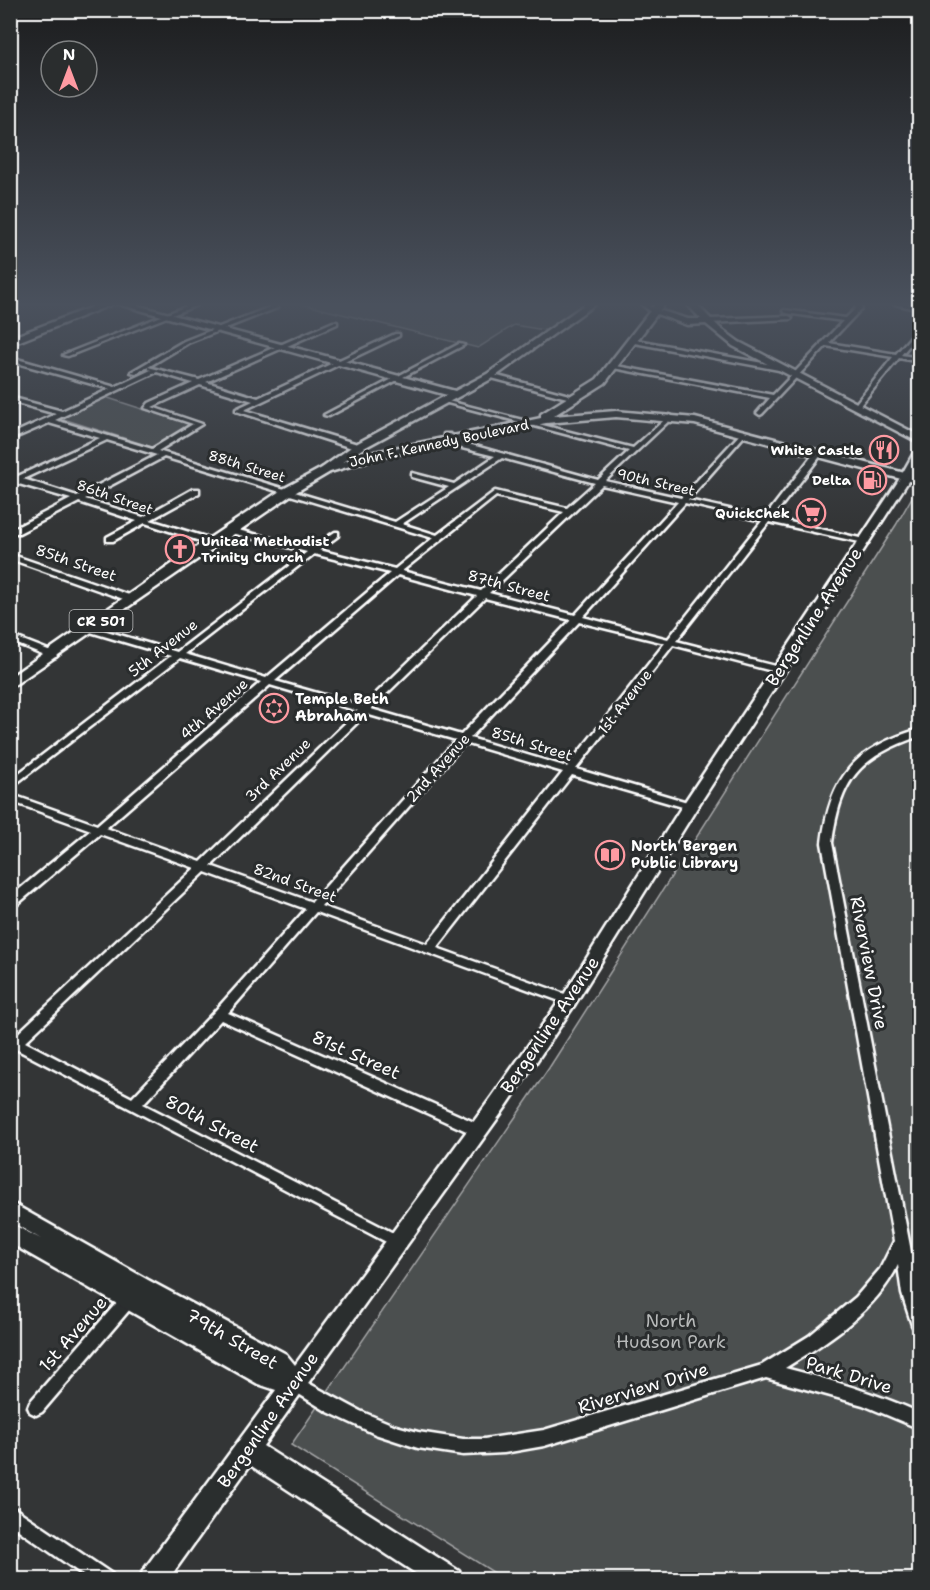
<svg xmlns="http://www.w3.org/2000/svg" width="930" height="1590" viewBox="0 0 930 1590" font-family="'Shantell Sans',sans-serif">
<rect width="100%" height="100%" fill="#333536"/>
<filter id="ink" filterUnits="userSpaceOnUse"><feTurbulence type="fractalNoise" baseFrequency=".0167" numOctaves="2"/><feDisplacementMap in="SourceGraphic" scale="12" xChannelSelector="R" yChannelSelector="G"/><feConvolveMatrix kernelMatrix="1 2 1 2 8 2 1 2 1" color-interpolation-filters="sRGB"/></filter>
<g filter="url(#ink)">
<g fill="#4c4f50" stroke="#a6a7a8" stroke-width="1.5">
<polygon points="294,302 592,302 550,331 514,325 478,348"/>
<polygon points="105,397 192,425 192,426 152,447 60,418"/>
<polygon points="919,485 919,1579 504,1579 291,1445 549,1068 896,525"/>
</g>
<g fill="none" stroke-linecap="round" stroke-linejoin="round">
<g stroke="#fff" stroke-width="5">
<g id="street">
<polygon points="197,302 205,302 68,356 63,355"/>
<polygon points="638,302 645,302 658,312 653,313"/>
<polygon points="853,302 859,302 862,308 829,343 896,354 920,326 920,333 901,355 920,358 920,362 899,358 858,408 853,407 893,357 826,346 762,414 760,415 757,413 770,398 608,367 611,365 773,395 821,345 821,343 823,342 843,321 786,313 783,311 784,310 846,318 856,308"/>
<polygon points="887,302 899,302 920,306 920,310"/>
<path d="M275,305l3,2 -1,1 -89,35 -40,24 51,13 134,-58h4v2l-131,58 52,16 137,-64h4v2l-155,74 117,35v4h-6l-119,-38v-2l17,-8 -53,-16 -48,22 50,17 -44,27 237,71 54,-35 -37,-10v-4l42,11 41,-28 -33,-8 -18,-10v-4h6l18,10 130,36 31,-29 -185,-49v-2l189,48 37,-33 2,1v2l-67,63 76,17 60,-65h4v2l-57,65 77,17 50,-65h3l4,2 -50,64 92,21 4,2 -4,2 -95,-21 -93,119 107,27 2,2 -2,2 -3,1 -107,-28 -97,124 118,35 1,2 -1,2h-8l-114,-33 -135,173 136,49 2,3 -2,3h-8l-249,-91 -88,101 255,113 2,4 -2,4 -5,1 -5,-1 -252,-114 -78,84 258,133 2,4 -2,4 -5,2 -382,-199 -4,2v-14l4,1 181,-169 -95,-34 -86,73 -4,1v-11l81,-67 -81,-29v-7l87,31 164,-143 -81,-24 -170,130v-8l161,-124 -84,-25v-4h6l84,25 130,-100 -80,-20v-4h3l81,20 24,-16h3v4l-19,14 76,19 38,-31 -269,-81 -79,42 58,18 50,-28h6v4l-49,27 65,20v4h-6l-64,-21 -32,18h-6v-4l30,-16 -58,-19 -60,31h-6v-4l58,-30 -59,-17 -2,-7 6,2 84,-39 -51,-15 -39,17v-5l46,-21 -46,-13v-4l52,14 48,-22 -100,-28v-4l105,30 36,-17 -3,-1v-2l-12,6 -5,-1 53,-31zM157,372l36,11 -44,20 -4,5 48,16 -41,25 -97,-29zM107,440l50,15 -80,41 -54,-17zM502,458l93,25 -28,25 -72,-17 -58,44 -35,-11zM602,485l76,17 -103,113 -86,-22zM496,496l68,16 -83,79 -79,-20zM685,503l77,18 -94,118 -85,-22zM314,554l76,19 -124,105 -81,-24zM398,575l79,21 -114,110 -88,-25zM485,598l86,22 -110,115 -90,-26zM579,622l86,21 -98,124 -97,-29zM270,685l88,26 -157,151 -95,-34zM366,714l90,26 -144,162 -101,-36zM465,743l98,29 -136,172 -106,-38zM205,872l101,37 -91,102 -83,87 -107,-56z"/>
<polygon points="789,316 792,318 791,319 708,323 705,321 708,319"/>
<polygon points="631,339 784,367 787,369 784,371 629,342 628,341"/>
<polygon points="459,344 464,345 329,416 324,415"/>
<polygon points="490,374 569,395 570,396 567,398 488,377 487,376"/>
<polygon points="10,554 135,597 136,599 132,602 129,601 10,559"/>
<polygon points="10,635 56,653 58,655 56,657 50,657 10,641"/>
<path d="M920,729v7c-61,21 -80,43 -88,107l77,398 11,59v32l-5,-2 -3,-5 -10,-31 -4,-29c-22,46 -71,77 -113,103 46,12 91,25 135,45v16l-57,-24 -97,-27 -222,68 -40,7 -41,2 -45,-7 -43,-14 -47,-22 -39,-24 -2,-5 2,-5 6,-2 65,35 36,15 22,6 45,7h21l60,-9 218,-65 47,-29 47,-39 24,-28 14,-28 -72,-398c8,-66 33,-96 98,-114z"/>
<polygon points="132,1289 137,1291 140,1296 137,1301 42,1412 36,1415 30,1412 28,1407 30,1402 127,1291"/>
<polygon points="10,1505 112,1574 115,1580 90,1580 10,1524"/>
</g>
</g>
<g stroke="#fff" stroke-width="5">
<g id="secondary">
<polygon points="111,302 125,302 455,391 487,374 588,302 598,302 493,378 362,449 326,473 322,472 322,468 354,445 447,395"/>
<polygon points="685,302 694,302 720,328 739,342 920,436 920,443 733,346 706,324 687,325 651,312 655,309 688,319 701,319"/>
<polygon points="920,448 920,461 907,483 698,806 575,1004 505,1108 263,1446 459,1571 463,1580 426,1580 250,1465 168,1580 139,1580 143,1571 276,1390 258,1384 10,1243 10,1223 41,1239 10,1221 10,1202 148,1280 286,1354 295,1365 491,1098 563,996 682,806 897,483 915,451"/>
</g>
</g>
<g stroke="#fff" stroke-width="5">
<g id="primary">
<polygon points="105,302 118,302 10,345 10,338"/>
<polygon points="657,302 666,302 605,383 553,416 616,411 695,418 920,477 920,484 695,424 616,417 546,423 377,458 330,472 291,495 10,688 10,677 208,539 283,489 322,468 375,452 541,418 541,414 597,379"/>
</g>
</g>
<use href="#street" fill="#2a2d2e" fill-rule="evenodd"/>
<use href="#secondary" fill="#2a2d2e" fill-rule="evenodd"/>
<use href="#primary" fill="#2a2d2e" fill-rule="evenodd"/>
</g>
</g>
<linearGradient id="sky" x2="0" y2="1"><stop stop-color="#1c1d1e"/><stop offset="0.58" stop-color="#4a515d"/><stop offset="1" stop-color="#4a515d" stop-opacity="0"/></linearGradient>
<rect width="930" height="525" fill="url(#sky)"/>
<defs>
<g id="restaurant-ring" transform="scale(1.5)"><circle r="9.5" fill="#2a2d2e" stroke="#ff9aa2" stroke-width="1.5"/><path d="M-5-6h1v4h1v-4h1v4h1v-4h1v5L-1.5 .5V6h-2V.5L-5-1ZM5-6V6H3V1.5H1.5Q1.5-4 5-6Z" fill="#ff9aa2"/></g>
<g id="fuel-ring" transform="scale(1.5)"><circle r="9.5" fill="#2a2d2e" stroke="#ff9aa2" stroke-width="1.5"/><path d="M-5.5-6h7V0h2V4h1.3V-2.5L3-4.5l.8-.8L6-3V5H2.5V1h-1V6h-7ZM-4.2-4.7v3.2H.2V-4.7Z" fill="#ff9aa2"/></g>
<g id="supermarket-ring" transform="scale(1.5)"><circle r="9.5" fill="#2a2d2e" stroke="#ff9aa2" stroke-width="1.5"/><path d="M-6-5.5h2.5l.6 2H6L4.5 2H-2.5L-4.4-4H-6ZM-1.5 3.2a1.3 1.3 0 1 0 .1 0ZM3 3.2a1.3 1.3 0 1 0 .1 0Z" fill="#ff9aa2"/></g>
<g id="church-ring" transform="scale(1.5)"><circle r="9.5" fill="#2a2d2e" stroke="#ff9aa2" stroke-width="1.5"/><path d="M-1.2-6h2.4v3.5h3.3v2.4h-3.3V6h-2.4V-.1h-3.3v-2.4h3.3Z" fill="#ff9aa2"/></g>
<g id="synagogue-ring" transform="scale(1.5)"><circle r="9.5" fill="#2a2d2e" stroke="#ff9aa2" stroke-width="1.5"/><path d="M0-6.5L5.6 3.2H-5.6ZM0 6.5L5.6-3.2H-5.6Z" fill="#ff9aa2"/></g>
<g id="library-ring" transform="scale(1.5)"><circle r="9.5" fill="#2a2d2e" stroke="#ff9aa2" stroke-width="1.5"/><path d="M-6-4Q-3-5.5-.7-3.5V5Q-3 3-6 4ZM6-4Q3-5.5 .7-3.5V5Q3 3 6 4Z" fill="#ff9aa2"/></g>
</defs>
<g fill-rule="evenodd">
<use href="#restaurant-ring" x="884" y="450"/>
<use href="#fuel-ring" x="872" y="480"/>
<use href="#supermarket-ring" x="811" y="513"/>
<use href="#church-ring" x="180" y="549"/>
<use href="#synagogue-ring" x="274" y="708"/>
<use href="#library-ring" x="610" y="855"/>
</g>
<g text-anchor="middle" stroke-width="6" stroke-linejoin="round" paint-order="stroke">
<g font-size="14" fill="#fff" stroke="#2a2d2e">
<text transform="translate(439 443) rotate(-12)" y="5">John F. Kennedy Boulevard</text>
<text transform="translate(247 466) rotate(17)" y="5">88th Street</text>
<text transform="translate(656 482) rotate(13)" y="5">90th Street</text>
<text transform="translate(115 497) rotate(19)" y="5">86th Street</text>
</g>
<g font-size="14" font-weight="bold" fill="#fff" stroke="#2a2d2e" text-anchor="end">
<text x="863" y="455">White Castle</text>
<text x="851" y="485">Delta</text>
<text x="790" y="518">QuickChek</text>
<text x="201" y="546" text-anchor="start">United Methodist<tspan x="201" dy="16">Trinity Church</tspan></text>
</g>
<rect fill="#2a2d2e" stroke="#bfc0c0" stroke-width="1.5" x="69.5" y="610" width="63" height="22" rx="4.5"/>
<g font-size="14" font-weight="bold" fill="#fff">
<text x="101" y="626">CR 501</text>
</g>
<g font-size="15" fill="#fff" stroke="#2a2d2e">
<text transform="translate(76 563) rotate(19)" y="5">85th Street</text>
<text transform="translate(509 586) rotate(15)" y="5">87th Street</text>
<text transform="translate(163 648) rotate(-38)" y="5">5th Avenue</text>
<text transform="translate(625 702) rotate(-52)" y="5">1st Avenue</text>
<text transform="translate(214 709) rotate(-41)" y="5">4th Avenue</text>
<text transform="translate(532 744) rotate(17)" y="5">85th Street</text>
<text transform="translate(438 768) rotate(-48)" y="5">2nd Avenue</text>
<text transform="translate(278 770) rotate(-44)" y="5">3rd Avenue</text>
<text transform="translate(295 883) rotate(20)" y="5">82nd Street</text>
</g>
<g font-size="15" font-weight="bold" fill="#fff" stroke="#2a2d2e" text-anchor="start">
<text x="295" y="704">Temple Beth<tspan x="295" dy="17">Abraham</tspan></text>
<text x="631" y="851">North Bergen<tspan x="631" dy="17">Public Library</tspan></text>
</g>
<g font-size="18" fill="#fff" stroke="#2a2d2e">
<text transform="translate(814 617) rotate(-57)" y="6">Bergenline Avenue</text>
<text transform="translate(869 963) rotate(79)" y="6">Riverview Drive</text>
<text transform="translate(550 1025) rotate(-56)" y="6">Bergenline Avenue</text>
<text transform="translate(356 1055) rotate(24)" y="6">81st Street</text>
<text transform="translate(212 1124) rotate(28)" y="6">80th Street</text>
<text transform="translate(73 1334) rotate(-49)" y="6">1st Avenue</text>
<text transform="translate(232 1339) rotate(30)" y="6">79th Street</text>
<text transform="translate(849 1375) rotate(17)" y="6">Park Drive</text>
<text transform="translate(643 1388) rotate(-17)" y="6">Riverview Drive</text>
<text transform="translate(268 1420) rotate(-55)" y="6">Bergenline Avenue</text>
</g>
<g font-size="18" fill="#b7b9b9" stroke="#2a2d2e">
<text x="671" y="1327">North<tspan x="671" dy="21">Hudson Park</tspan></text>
</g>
</g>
<rect width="930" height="1590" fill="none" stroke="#2a2d2e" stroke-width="36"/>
<rect x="18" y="18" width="894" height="1554" fill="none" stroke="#fff" stroke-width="2" filter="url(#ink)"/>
<g transform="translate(69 69)"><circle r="28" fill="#2a2d2e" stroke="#7f8182" stroke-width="1.5"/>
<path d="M0-4.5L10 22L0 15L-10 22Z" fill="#ff9aa2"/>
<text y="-9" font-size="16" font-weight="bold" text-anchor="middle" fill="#ffffff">N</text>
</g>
</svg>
